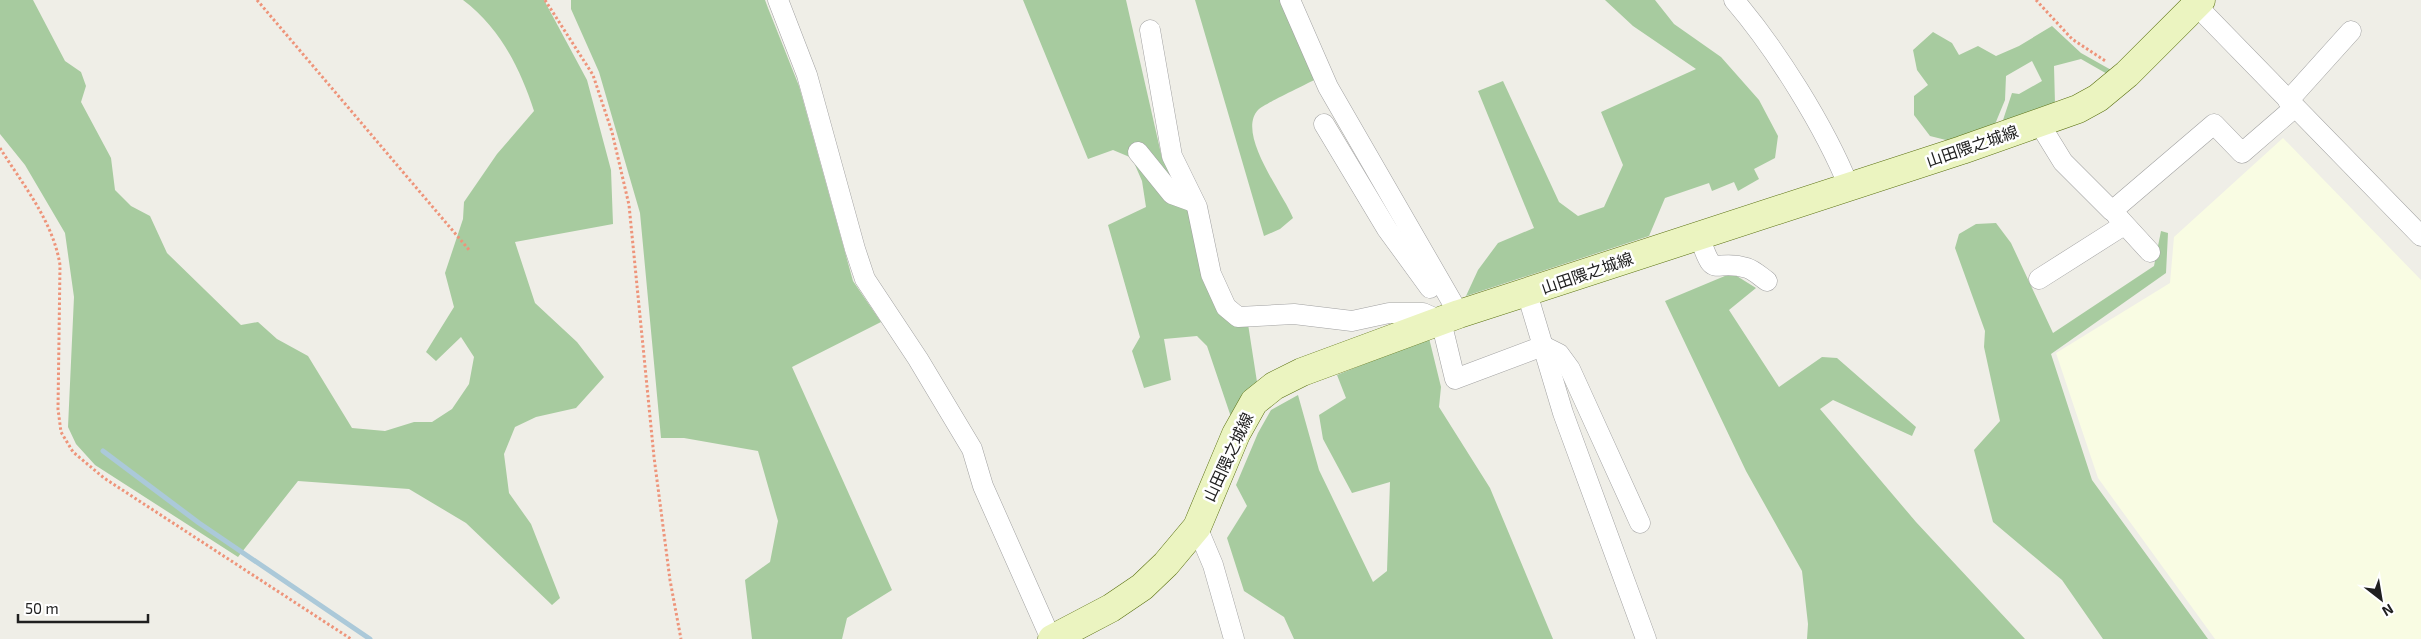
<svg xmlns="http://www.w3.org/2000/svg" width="2421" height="639" viewBox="0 0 2421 639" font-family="'Exo 2','Noto Sans JP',sans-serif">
<rect width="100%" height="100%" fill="#efeee7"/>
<polygon fill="#f9fce3" points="2283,138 2421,280 2421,639 2215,639 2098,478 2056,353 2170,283 2174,237"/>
<g fill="#a7cb9f">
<path d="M0,0h33l32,61 16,11 5,14 -5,16 30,56 4,32 16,16 19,10 17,37 74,72 17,-3 19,17 31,17 44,72 33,3 29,-9h18l20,-13 17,-25 5,-27 -13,-20 -25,24 -10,-9 28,-45 -9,-34 18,-54 1,-17 33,-48 37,-43c-14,-43 -34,-83 -71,-111h81l43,80 24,90 2,54 -98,18 20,61 42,39 27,35 -28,31 -40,9 -21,10 -11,27 5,39 22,31 29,74 -8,7 -86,-82 -57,-34 -111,-8 -60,76 -143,-92 -19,-21 -8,-17 6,-130 -9,-64 -40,-68 -25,-31z"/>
<polygon points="571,0 765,0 768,8 799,86 853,281 881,322 792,367 892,590 847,618 842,639 752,639 745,580 770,562 778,521 758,451 684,438 661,438 640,213 599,72 571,9"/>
<polygon points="1023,0 1126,0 1162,158 1189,211 1202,279 1222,314 1248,324 1257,382 1231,417 1207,346 1197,336 1164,339 1171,380 1144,388 1132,351 1140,337 1108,225 1146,207 1142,181 1132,158 1113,150 1088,159"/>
<path d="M1195,0h86l35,79c-11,6 -52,25 -58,31 -22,24 25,83 35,108l-13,11 -16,7z"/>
<polygon points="1605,0 1655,0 1674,24 1721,57 1759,100 1778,136 1775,158 1754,169 1759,179 1738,191 1734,182 1712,191 1709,183 1665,198 1649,236 1466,296 1478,270 1498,243 1534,228 1478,91 1503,81 1559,202 1578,216 1604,207 1623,165 1601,112 1696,69 1633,26"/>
<polygon points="2052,26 2081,53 2113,71 2109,75 2081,59 2054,66 2055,104 2002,123 2012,93 2019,94 2042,81 2032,61 2006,76 2005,100 1993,129 1954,142 1930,136 1914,115 1914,96 1928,85 1917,70 1913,50 1933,32 1952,43 1959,55 1978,46 1996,56 2019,46"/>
<polygon points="1996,223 2011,243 2053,333 2154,266 2161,231 2168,233 2166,273 2051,354 2092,480 2208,639 2103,639 2062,580 1993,522 1974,450 2000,421 1984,347 1985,331 1955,248 1959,234 1976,224"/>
<polygon points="1732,273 1756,288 1729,310 1779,387 1822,357 1837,358 1916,427 1912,436 1833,400 1820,409 1916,522 2025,639 1807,639 1808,624 1802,571 1746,471 1665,301"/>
<polygon points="1429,338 1441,387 1439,407 1490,488 1553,639 1294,639 1284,617 1244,591 1227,538 1247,506 1236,485 1258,433 1271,410 1298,395 1319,470 1373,582 1387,571 1390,482 1352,493 1323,439 1319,415 1346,398 1337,375"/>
</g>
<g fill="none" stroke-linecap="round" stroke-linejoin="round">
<polyline stroke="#abc9d9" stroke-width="5" points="103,451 199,523 370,639"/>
<g stroke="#a1a1a1" stroke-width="21">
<g id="minor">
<polyline points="778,0 807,75 855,249 865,279 918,359 972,449 983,486 1051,639"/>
<polyline points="1290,0 1328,87 1459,314"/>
<path d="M1734,0c42,49 91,127 115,187"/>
<polyline points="2191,0 2421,236"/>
<polyline points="1150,30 1172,156 1197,207 1211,274 1226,307 1238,317 1294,314 1352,321 1389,313 1423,313 1441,321 1455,379 1543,346 1559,354 1570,369 1640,523"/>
<polyline points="2288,101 2351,31"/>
<polyline points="2039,123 2063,162 2112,211 2214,124 2242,153 2294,108"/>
<polyline points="1324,124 1387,229 1430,288"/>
<polyline points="1138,152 1172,194 1194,202"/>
<polyline points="2117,216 2150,252"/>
<path d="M1699,235c16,49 13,22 48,33 7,2 14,9 20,13"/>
<polyline points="2039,279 2124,225"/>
<polyline points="1527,293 1563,413 1646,639"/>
<polyline points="1197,527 1213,565 1234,639"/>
</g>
</g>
<g stroke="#586f0f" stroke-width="29">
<polyline id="secondary" points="1052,639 1111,608 1142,587 1166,564 1197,527 1236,434 1254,402 1274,386 1302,372 1459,314 1962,150 2078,109 2098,98 2127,74 2201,0"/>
</g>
<g stroke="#ee947a" stroke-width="3" stroke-dasharray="2.5 2.5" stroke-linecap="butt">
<polyline points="257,0 470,251"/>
<polyline points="545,0 593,75 612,132 629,205 654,457 670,580 681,639"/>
<polyline points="2036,0 2072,39 2107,62"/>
<path d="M0,148c23,37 53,73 60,117l-2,144 3,23 12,20 31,26 247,161"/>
</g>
<use href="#minor" stroke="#fff" stroke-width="20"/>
<use href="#secondary" stroke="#ebf4c0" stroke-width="28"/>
</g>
<g text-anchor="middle" stroke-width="5" stroke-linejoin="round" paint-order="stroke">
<g font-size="16" fill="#202020" stroke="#fff">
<text transform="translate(1972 146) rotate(-19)" y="6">山田隈之城線</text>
<text transform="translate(1587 273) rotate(-19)" y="6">山田隈之城線</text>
<text transform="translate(1228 457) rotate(-65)" y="6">山田隈之城線</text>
</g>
</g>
<g transform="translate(2381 599) rotate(149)" stroke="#ffffff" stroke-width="4" paint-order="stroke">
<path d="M0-4L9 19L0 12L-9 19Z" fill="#202020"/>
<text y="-8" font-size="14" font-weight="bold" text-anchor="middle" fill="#202020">N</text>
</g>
<path d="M18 614v8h130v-8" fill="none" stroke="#202020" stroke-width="2.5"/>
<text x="25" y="614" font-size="15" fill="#202020" stroke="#ffffff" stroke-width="4" paint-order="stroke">50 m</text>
</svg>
